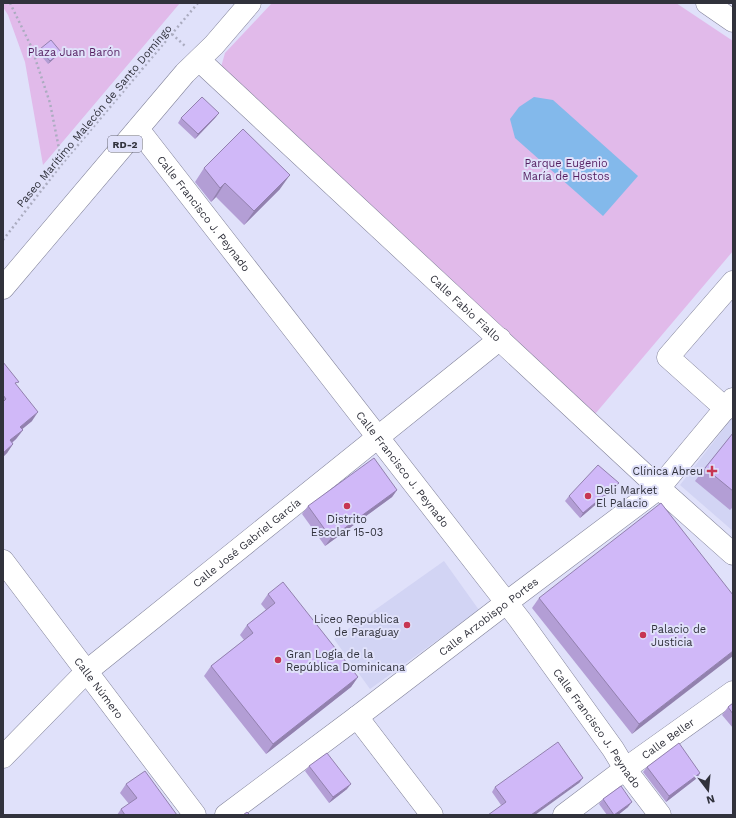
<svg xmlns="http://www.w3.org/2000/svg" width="736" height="818" viewBox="0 0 736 818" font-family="'Work Sans',sans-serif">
<rect width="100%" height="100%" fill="#e0e1fa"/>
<g fill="#d2d4f4">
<polygon points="733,417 733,531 680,485"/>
<polygon points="444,561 479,610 370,689 334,639"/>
</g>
<g fill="#e1baea">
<polygon points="3,3 180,3 43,165 25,62 8,15 3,7"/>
<polygon points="272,3 676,3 733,41 733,251 590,420 221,67 225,53"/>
</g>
<polygon fill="#83b9eb" points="534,97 553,100 638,176 603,216 515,138 510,119 519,107"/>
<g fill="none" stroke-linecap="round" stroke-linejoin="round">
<g stroke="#818299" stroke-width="23">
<g id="minor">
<polyline points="707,3 733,21"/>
<path id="s1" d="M199,60l460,428 74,66"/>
<path id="s2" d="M138,129l382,491 93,129 12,20 35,46"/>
<polyline points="726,409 668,357 733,282"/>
<path id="s3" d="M3,561l192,254"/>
<polyline points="357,717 432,815"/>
<path id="s4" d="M3,757l84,-86 413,-332"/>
<path id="s5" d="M226,815l131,-98 149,-114 153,-115 74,-89"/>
<path id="s6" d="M564,815l61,-46 108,-77"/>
</g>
</g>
<g stroke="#818299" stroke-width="23">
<polyline id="major" points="3,288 185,73 214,45 250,3"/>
</g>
<g stroke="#abacc0" stroke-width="2.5" stroke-dasharray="2 3" stroke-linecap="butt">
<polyline points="10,3 31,46 50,103 62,164"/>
<polyline points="172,34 185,46"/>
<polyline points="3,240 62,164 198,3"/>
</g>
<use href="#minor" stroke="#fff" stroke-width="22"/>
<use href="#major" stroke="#fff" stroke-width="22"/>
</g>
<g fill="#b39ed5">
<polygon points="40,49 59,54 48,64 38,52"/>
<polygon points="219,113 215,118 195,139 178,123 181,118"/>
<polygon points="204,168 280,189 244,225 216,197 211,202 195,182"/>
<polygon points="3,362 16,385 32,421 22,429 23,430 16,439 12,443 13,444 7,453 3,457"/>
<polygon points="733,433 733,507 730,510 695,481 705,468"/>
<polygon points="619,483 615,488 580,518 565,501 569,496"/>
<polygon points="397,490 392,497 325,546 302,514 308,506"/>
<polygon points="268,594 358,677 351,687 266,754 204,676 211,666 244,640 240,635 247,625 266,610 261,604"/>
<polygon points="733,595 632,734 532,608 539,598"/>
<polygon points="733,703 733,728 722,715 728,707"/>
<polygon points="309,766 347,789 329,803 305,771"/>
<polygon points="647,767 700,773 697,778 666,802 643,772"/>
<polygon points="583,778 579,783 501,805 492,792 495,787"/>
<polygon points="126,784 177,815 117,815 121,809 129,804 120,793"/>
<polygon points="603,799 628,807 618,815 607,815 599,804"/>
</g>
<g fill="#9281ae">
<polygon points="61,52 59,54 48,64 50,61"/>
<polygon points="219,113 215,118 195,139 198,134"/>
<polygon points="290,175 280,189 244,225 254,211"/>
<polygon points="225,183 216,197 211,202 220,188"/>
<polygon points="38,412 32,421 14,436 20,427"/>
<polygon points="23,430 16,439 4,449 10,440"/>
<polygon points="13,444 7,453 3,457 3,453"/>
<polygon points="619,483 615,488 580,518 583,513"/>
<polygon points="397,490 392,497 325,546 331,538"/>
<polygon points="733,651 733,656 632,734 639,724"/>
<polygon points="358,677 351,687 266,754 273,744"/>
<polygon points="700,773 697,778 666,802 669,796"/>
<polygon points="583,778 579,783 535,815 531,815"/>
<polygon points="351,784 347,789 329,803 333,797"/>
<polygon points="632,802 628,807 618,815 614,815"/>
</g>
<g fill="#d0b8f8" stroke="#9281ae">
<polygon points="51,40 61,52 50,61 40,49"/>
<polygon points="202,97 219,113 198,134 181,118"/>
<polygon points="243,129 290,175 254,211 225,183 220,188 204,168"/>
<polygon points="3,362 19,382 15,383 38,412 20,427 23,430 10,440 13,444 3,453 3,402 6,399 3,395"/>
<polygon points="733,433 733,491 705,468"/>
<polygon points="374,458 397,490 331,538 308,506"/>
<polygon points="598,465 619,483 583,513 569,496"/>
<polygon points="661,503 733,595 733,651 639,724 539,598"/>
<polygon points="283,582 358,677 273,744 211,666 253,633 247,625 275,603 268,594"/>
<polygon points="733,703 733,714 728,707"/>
<polygon points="558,742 583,778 531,815 488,815 506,802 495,787"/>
<polygon points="679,743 700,773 669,796 647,767"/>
<polygon points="327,753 351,784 333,797 309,766"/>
<polygon points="145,771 177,815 125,815 121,809 137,798 126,784"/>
<polygon points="621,786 632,802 614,815 603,799"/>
<polygon points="247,812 250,815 243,815"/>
</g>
<g fill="#c73652" stroke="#e0e1fa" stroke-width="1.5">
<path d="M710 465h4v4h4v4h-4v4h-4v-4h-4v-4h4z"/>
<circle cx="588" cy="496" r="4"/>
<circle cx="347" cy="506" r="4"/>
<circle cx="407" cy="625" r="4"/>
<circle cx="643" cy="635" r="4"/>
<circle cx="278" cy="660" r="4"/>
</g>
<g text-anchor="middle" stroke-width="4" stroke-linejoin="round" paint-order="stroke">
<rect fill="#e0e1fa" stroke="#666675" stroke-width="1" x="108" y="136" width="34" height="16" rx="3"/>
<g font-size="10" font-weight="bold" fill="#31323c">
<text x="125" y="148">RD-2</text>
</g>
<g font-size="11" fill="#551f61" stroke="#e0e1fa">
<text x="74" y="56">Plaza Juan Barón</text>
<text x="566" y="167">Parque Eugenio<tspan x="566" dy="13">María de Hostos</tspan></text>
</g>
<g font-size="11" fill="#31323c" stroke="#e0e1fa">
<text transform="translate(94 116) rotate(-50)" y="4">Paseo Marítimo Malecón de Santo Domingo</text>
<text dy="4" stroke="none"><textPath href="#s2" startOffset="107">Calle Francisco J. Peynado</textPath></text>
<text dy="4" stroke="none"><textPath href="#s1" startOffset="364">Calle Fabio Fiallo</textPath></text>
<text dy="4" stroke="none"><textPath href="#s2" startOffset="431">Calle Francisco J. Peynado</textPath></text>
<text dy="4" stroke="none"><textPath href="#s4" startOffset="325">Calle José Gabriel García</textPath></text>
<text dy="4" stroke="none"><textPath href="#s5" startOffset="329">Calle Arzobispo Portes</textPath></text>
<text dy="4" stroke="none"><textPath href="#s3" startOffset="159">Calle Número</textPath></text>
<text dy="4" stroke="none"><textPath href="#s2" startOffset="755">Calle Francisco J. Peynado</textPath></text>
<text dy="4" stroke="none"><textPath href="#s6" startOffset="129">Calle Beller</textPath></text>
</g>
<g font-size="11" fill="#31323c" stroke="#e0e1fa" text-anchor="start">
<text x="703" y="475" text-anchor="end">Clínica Abreu</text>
<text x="596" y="494">Deli Market<tspan x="596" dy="13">El Palacio</tspan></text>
<text x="347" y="523" text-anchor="middle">Distrito<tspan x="347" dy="13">Escolar 15-03</tspan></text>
<text x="399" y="623" text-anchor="end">Liceo Republica<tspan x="399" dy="13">de Paraguay</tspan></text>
<text x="651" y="633">Palacio de<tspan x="651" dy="13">Justicia</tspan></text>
<text x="286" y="658">Gran Logia de la<tspan x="286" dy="13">República Dominicana</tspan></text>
</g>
</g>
<rect width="736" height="818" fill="none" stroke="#31323c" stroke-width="8"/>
<g transform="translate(708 790) rotate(164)" stroke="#e0e1fa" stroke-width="3" paint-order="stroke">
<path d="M0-3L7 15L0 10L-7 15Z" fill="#31323c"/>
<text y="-6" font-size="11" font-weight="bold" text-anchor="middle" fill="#31323c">N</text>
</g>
</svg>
